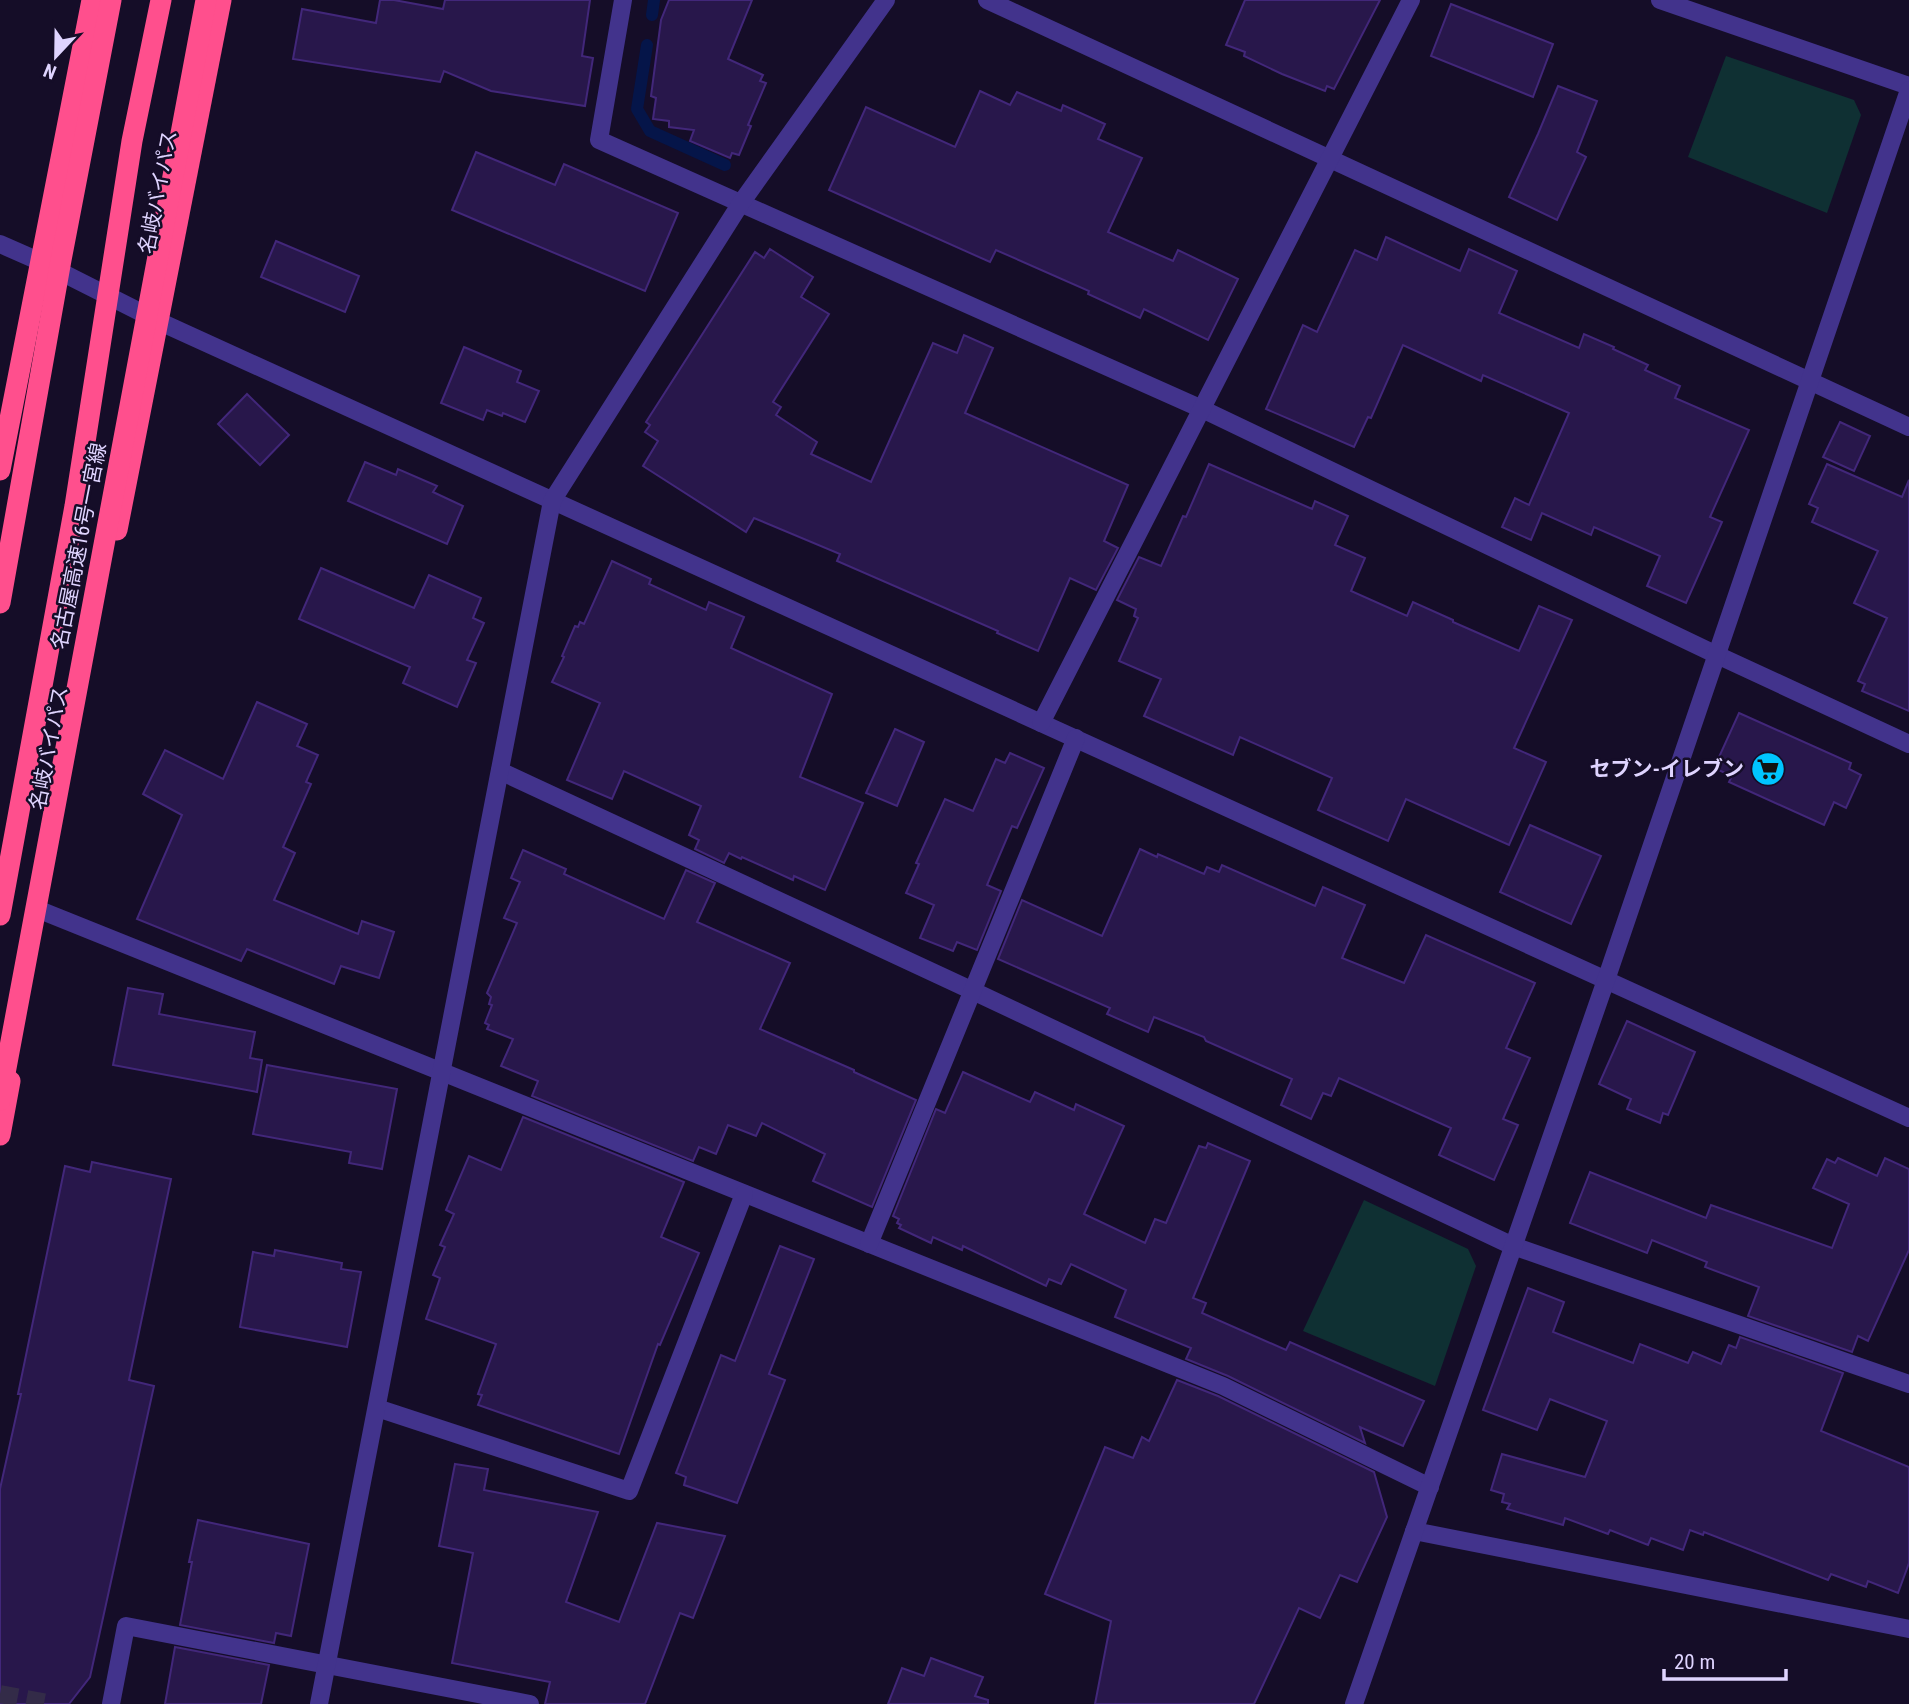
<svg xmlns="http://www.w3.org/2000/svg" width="1909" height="1704" viewBox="0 0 1909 1704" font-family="'Roboto Condensed','Noto Sans JP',sans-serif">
<rect width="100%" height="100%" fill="#150d28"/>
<g fill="#0f3033">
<polygon points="1726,56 1854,100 1861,115 1827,213 1688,157"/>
<polygon points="1364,1200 1468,1249 1476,1266 1435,1386 1303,1331"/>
</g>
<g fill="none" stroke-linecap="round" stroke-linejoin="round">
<g stroke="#051549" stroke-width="12">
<polyline points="652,15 654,0"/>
<polyline points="647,45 637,109 650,131 725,165"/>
</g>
</g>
<g fill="#28174b" stroke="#42277a" stroke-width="2">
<polygon points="380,0 394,0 443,9 445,0 590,0 582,56 593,58 585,106 491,91 444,71 440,82 293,59 302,9 376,23"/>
<polygon points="669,0 752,0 728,59 763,75 760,81 766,83 748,125 751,126 739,155 732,153 730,158 690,141 694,130 669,127 669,121 653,119 656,98 651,96 661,20"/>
<polygon points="1245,0 1380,0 1334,89 1327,86 1325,91 1282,74 1244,56 1245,52 1226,45"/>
<polygon points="1451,4 1553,44 1533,97 1431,56"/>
<polygon points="1558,86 1597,101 1577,152 1586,157 1557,220 1509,197 1538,134"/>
<polygon points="980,91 1010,105 1017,92 1061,111 1063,105 1105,124 1098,139 1142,158 1108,232 1173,261 1178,250 1238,279 1208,340 1144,309 1140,318 1088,294 1089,291 996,250 990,262 829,190 866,107 955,147"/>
<polygon points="476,152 555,185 564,164 678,213 645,291 452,210"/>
<polygon points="1386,237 1460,271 1469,249 1517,271 1499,313 1579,348 1584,334 1614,347 1613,349 1648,365 1645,370 1680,386 1675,398 1749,430 1710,517 1722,522 1686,603 1647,586 1660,556 1594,527 1591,535 1542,513 1531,540 1502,527 1515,498 1529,505 1569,413 1483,375 1481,381 1403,345 1371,418 1368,417 1354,447 1266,409 1303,325 1317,332 1355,250 1377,260"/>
<polygon points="276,241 359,276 345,312 261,277"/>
<polygon points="770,249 813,277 801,297 829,314 773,402 781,407 776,415 817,442 811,454 871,482 933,343 957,353 964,335 993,348 965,413 1128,485 1104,541 1118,548 1096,590 1070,578 1038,651 997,633 998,631 837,561 840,554 754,518 746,532 643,466 658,441 645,432 650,425 646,422 755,252 764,258"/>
<polygon points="464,347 521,371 517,382 539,391 525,422 503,413 502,416 487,410 483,420 441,403"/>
<polygon points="247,394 289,435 260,465 218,424"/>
<polygon points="1840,422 1870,436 1854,471 1823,457"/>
<polygon points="365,462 396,475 398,469 437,486 433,492 463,506 447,544 348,501"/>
<polygon points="1209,464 1312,509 1315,501 1348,516 1335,545 1365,558 1351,591 1407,616 1413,602 1453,620 1453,622 1519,651 1539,606 1572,620 1514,748 1546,762 1509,845 1406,799 1388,841 1318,810 1332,778 1240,737 1233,755 1144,716 1161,679 1119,661 1138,618 1134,616 1136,609 1117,600 1139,557 1161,566 1183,516 1186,517"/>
<polygon points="1827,464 1902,497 1909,480 1909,711 1862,691 1865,684 1858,681 1887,618 1854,603 1878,551 1812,522 1818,508 1809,504"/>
<polygon points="612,561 651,579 649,584 706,610 709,602 744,617 731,648 832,694 800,777 863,803 825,890 794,876 793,880 742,857 741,859 729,853 724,863 695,849 699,840 689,835 701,806 624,771 612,799 567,780 600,703 552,682 564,657 562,656 575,626 578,627 580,622 584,624"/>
<polygon points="321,568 414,608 429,575 481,598 473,618 484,623 467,660 476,663 457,707 403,683 410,667 299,619"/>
<polygon points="257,702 307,724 297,746 318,755 306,782 311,784 283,847 295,853 274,900 358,934 362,921 394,932 379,978 341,966 334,984 247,949 241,961 137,919 182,815 143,794 165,750 223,779"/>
<polygon points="1739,713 1851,763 1849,769 1861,775 1846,808 1834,802 1824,825 1729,782 1732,776 1714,768"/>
<polygon points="895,729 924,742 897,806 866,793"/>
<polygon points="1010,753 1044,768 1017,828 1012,826 987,885 1001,891 977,950 957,942 953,951 920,938 934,905 906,893 919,864 916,863 945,799 973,811 996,759 1005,763"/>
<polygon points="1530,825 1601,856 1571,924 1500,892"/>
<polygon points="1140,849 1157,857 1158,854 1204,874 1207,867 1219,872 1222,865 1315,906 1323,887 1365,905 1342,958 1404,983 1426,935 1535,983 1506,1048 1530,1058 1503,1119 1518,1125 1494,1180 1439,1155 1451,1128 1339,1078 1331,1096 1323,1093 1311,1119 1281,1105 1292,1079 1206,1041 1204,1037 1154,1017 1148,1032 1107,1014 1110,1008 998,959 1022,900 1102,936"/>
<polygon points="523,850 566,869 564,874 664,919 686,870 715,883 697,922 790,963 760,1029 854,1070 854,1072 916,1100 872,1207 813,1181 825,1154 762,1123 756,1136 728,1125 716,1154 699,1147 693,1161 532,1096 538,1081 501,1066 513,1039 487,1029 489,1025 485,1023 492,1005 489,1004 491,997 487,993 517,923 504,918 520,882 511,878"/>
<polygon points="128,988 163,994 159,1014 255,1032 250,1058 262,1060 257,1092 113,1065"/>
<polygon points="1627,1021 1695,1052 1668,1115 1663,1113 1660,1123 1627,1109 1631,1099 1599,1084"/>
<polygon points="267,1065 397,1089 382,1169 349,1163 351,1152 253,1134"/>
<polygon points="963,1072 1030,1102 1035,1092 1074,1110 1076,1104 1124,1126 1084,1214 1145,1243 1155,1219 1166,1223 1199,1146 1206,1148 1208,1143 1250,1161 1193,1298 1206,1303 1202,1313 1286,1350 1290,1342 1424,1401 1403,1446 1360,1427 1365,1443 1228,1376 1186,1359 1191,1348 1115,1317 1126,1290 1071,1264 1061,1284 1049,1279 1046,1286 963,1246 962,1250 933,1237 931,1243 899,1228 901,1225 897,1223 899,1219 893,1216 936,1109 945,1113"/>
<polygon points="523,1117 684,1182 661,1237 699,1253 660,1345 658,1344 619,1454 478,1405 482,1395 478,1394 496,1344 426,1319 440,1278 433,1275 445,1247 440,1245 454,1214 446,1210 469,1156 501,1170"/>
<polygon points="1838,1158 1877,1176 1885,1158 1909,1169 1909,1250 1868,1341 1858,1336 1852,1352 1748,1316 1759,1287 1705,1267 1707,1262 1652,1240 1647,1253 1570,1223 1590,1172 1706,1218 1711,1205 1832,1248 1849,1204 1813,1188 1827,1159 1835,1163"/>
<polygon points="92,1162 171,1179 129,1380 154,1386 90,1677 69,1704 0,1704 0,1489 21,1394 18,1394 65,1166 90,1172"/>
<polygon points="780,1246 814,1259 769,1374 785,1380 737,1503 684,1485 686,1477 676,1473 721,1355 735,1361"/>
<polygon points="275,1250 342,1263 341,1269 361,1272 347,1347 240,1327 253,1252 274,1256"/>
<polygon points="1528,1288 1564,1302 1553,1332 1633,1363 1640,1344 1688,1363 1693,1352 1721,1364 1729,1345 1736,1348 1740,1337 1843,1373 1821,1431 1909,1467 1909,1563 1898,1593 1868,1581 1866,1587 1831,1574 1828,1580 1704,1532 1703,1535 1690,1530 1683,1550 1651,1538 1648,1545 1610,1530 1608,1534 1565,1518 1563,1525 1507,1509 1510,1504 1502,1502 1504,1494 1491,1490 1502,1454 1585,1477 1607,1421 1550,1399 1537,1430 1483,1410"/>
<polygon points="1177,1380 1218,1396 1374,1472 1387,1517 1357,1582 1340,1575 1320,1618 1299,1608 1254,1704 1095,1704 1111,1621 1045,1594 1105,1447 1133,1458 1142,1437 1149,1441"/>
<polygon points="455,1464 488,1469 484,1490 598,1512 566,1602 619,1622 657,1523 725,1536 693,1618 680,1613 645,1704 545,1704 550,1682 452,1663 473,1553 439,1546"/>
<polygon points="198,1520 309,1544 291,1636 276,1633 274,1643 180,1625 192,1562 189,1562"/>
<polygon points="175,1647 269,1665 261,1704 165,1704"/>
<polygon points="931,1658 983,1677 975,1696 988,1700 988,1704 888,1704 902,1668 924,1676"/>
</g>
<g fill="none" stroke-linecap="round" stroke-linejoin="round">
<polyline stroke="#332b48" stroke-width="18" stroke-dasharray="18 9" stroke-linecap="butt" points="0,1694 53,1704"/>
<g stroke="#42338c" stroke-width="18">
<polyline points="623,0 599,140 1202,409 1717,655 1909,744"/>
<polyline points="987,0 1909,427"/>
<polyline points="1660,0 1909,86"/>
<polyline points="0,244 41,262 158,321 1909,1118"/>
<polyline points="1041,723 1411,0"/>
<polyline points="500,771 973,991 1513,1246 1909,1384"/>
<polyline points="42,911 1223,1386 1430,1487"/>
<polyline points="869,1244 1076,738"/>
<polyline points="377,1408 629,1491 744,1194"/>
<polyline points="1414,1531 1909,1629"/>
<polyline points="111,1704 126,1626 530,1704"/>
<polyline points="319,1704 552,501 741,203 886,0"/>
<polyline points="1354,1704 1606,980 1909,90"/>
</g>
<g stroke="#ff4f8d" stroke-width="21">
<polyline points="0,470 92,0"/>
<polyline points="117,530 221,0"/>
<polyline points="0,1135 10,1081"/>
</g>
<g stroke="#ff4f8d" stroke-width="21">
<polyline points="0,603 61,260 111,0"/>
<polyline points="0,915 75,506 132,141 161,0"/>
<polyline points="0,1100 206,0"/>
</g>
</g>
<defs>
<g id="supermarket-disc" transform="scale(1.75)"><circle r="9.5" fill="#00c5ff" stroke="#150d28"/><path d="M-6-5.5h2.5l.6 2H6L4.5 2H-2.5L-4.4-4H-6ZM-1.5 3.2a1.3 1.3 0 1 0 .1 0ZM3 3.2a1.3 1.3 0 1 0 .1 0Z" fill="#111"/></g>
</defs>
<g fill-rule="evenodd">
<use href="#supermarket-disc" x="1768" y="769"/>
</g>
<g text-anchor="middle" stroke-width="5" stroke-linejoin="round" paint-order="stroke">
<g font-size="21" fill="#dfd4ff" stroke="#150d28">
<text transform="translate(158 192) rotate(-79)" y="7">名岐バイパス</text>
<text transform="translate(79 546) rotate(-79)" y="7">名古屋高速16号一宮線</text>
<text transform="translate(49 748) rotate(-79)" y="7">名岐バイパス</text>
</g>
<g font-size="21" font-weight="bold" fill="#dfd4ff" stroke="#150d28" text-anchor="end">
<text x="1744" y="776">セブン-イレブン</text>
</g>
</g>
<g transform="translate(56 56) rotate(202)" stroke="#150d28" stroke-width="5" paint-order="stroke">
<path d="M0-5L12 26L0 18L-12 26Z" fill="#dfd4ff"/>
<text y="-10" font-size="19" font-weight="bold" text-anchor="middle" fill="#dfd4ff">N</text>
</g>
<path d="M1664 1669v10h122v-10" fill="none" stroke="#dfd4ff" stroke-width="3.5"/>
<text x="1674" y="1669" font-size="21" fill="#dfd4ff" stroke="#150d28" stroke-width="5" paint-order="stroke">20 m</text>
</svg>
